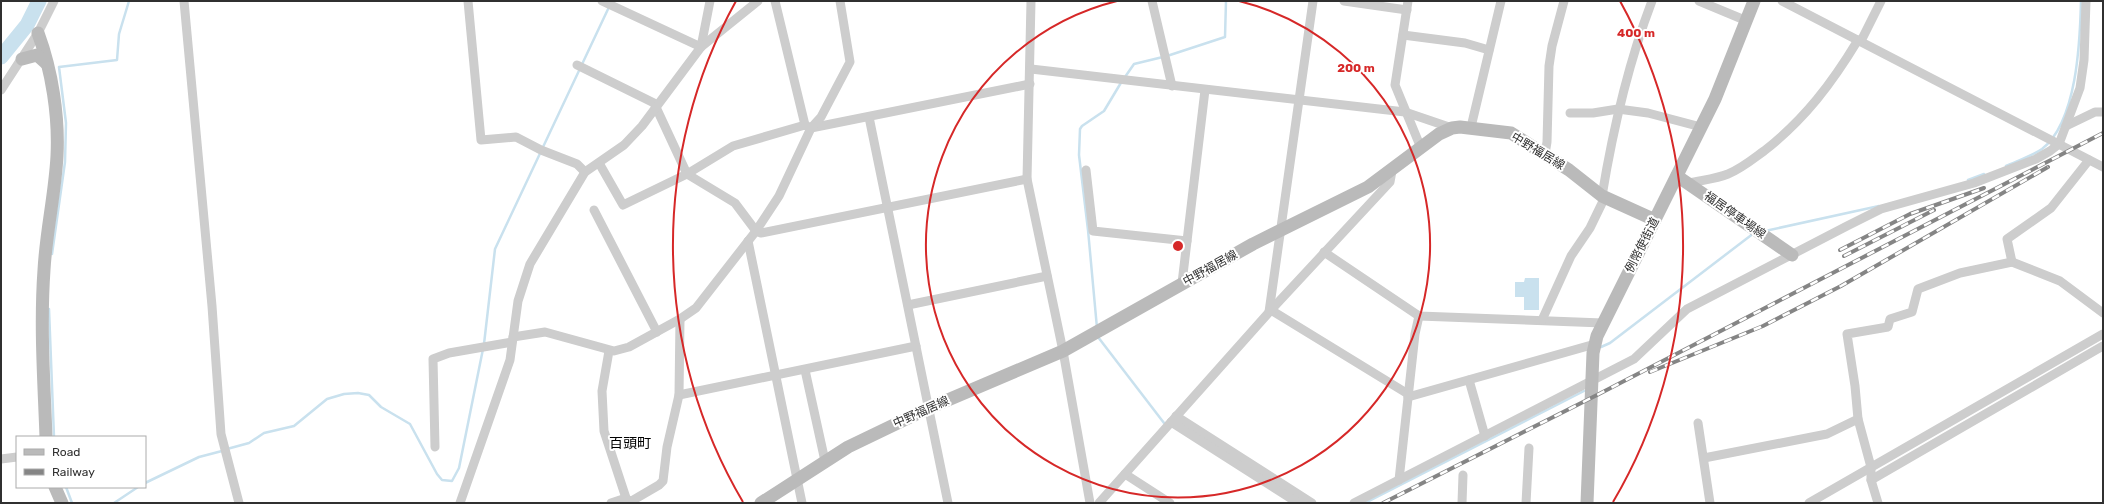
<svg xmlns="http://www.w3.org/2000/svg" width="2104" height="504" viewBox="0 0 2104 504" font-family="Rubik,'Noto Sans JP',sans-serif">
<rect width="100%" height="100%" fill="#fff"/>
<polygon fill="#c9e1ee" points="1525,278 1539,278 1539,310 1524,310 1524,297 1515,297 1515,282 1524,282"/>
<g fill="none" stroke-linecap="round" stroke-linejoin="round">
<g stroke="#c9e1ee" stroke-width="2.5">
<polyline points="1125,77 1134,64 1167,56 1225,37 1226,1"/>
<path d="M2006,166c11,-5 26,-10 36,-17 35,-27 38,-107 39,-148"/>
<polyline points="1968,180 1984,174"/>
<polyline points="1765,231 1879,206"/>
<polyline points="52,254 65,162 66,123 59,67 117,60 119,34 129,1"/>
<polyline points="49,309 54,437"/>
<polyline points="1097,328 1088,230 1079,155 1080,129 1082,126 1104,111 1122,81"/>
<polyline points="1098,337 1164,423 1166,423"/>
<polyline points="484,344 495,249 609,7"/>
<polyline points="1601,347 1610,343 1754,233"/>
<polyline points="227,449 249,443 264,433 294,426 327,399 344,394 358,393 369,395 381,407 410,424 437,474 442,480 452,481 459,468 483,349"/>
<polyline points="145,483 199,457 222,451"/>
<polyline points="66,487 72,503"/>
<polyline points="114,503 138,487"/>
<polyline points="1365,503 1584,391"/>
</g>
<polyline stroke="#c9e1ee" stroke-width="15" points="1,57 27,25 39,1"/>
<g stroke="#cdcdcd" stroke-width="9">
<polyline points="184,1 212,306 221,434 239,503"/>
<polyline points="468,1 481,140 516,137 541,150 577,164 585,172"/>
<polyline points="602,1 701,47 710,1"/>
<polyline points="775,1 805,125"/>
<polyline points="1031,1 1027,179 1063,351 1090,503"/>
<polyline points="1152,1 1172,86"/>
<polyline points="1344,1 1407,10"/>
<polyline points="1408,1 1395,85 1421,148"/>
<polyline points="1699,1 1747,21"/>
<polyline points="1782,1 2103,167"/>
<polyline points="1403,35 1465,43 1489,50"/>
<polyline points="1861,41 1881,1"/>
<polyline points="577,65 654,103 687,174 735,203 756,231 761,233 1027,179"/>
<polyline points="1031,69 1405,112 1452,128"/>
<polyline points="1,90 38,33 54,1"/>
<polyline points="1570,113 1593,113 1618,109 1648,113 1701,127"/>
<polyline points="869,117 948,503"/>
<polyline points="2066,126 2095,112 2103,112"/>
<polyline points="1471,127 1501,1"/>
<polyline points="1545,154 1547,142 1549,66 1552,46 1564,1"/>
<polyline points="599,163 623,205 687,174 733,146 805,125 811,128 1030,84"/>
<polyline points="1086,170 1093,231 1187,241"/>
<path d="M1689,183c13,-3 27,-4 39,-9 13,-5 25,-15 36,-23 41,-32 68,-68 94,-111"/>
<path d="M1602,196c11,-67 26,-132 50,-195"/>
<polyline points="594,210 657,332"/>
<polyline points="748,241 802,503"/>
<polyline points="1324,252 1419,316 1603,323"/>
<polyline points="2012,262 2060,281 2103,313"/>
<polyline points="1182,283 1205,90"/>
<polyline points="908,305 1047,276"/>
<polyline points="1271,310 1408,394"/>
<polyline points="1269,312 1313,1"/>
<polyline points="1542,320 1571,256 1590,228 1605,197"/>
<polyline points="513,337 545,332 614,351 629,347 680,319 696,308 756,231 779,196 811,128 821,117 850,62 840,1"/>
<polyline points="609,351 602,391 604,431 626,498 631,503"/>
<polyline points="805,370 825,461"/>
<polyline points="1469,380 1485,436"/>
<polyline points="679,395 916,346"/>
<polyline points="1408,397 1595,344"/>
<polyline points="1176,416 1312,503"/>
<polyline points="1171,422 1298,503"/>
<polyline points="1698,423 1710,503"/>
<polyline points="435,447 433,359 449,353 512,342"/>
<polyline points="1704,458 1827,434 1858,419"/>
<polyline points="1,459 17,457"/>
<polyline points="1125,474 1170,503"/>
<polyline points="1399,480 1415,334 1419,316"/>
<polyline points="1871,480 2103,346"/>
<polyline points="630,502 659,485 663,481 667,447 679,395 680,319"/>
<polyline points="460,503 510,360 518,301 530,264 585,172 624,145 642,126 701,47 758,1"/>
<polyline points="611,503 626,498"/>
<polyline points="1099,503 1271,310 1390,182 1392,171"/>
<polyline points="1354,503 1634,359 1687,309 1847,226 1881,209 1974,183 2036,159 2050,151 2059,144 2080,88 2084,60 2086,1"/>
<polyline points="1462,503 1463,475"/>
<polyline points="1526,503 1529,448"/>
<polyline points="1809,503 2103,334"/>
<polyline points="1878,503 1871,480 1871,467 1858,419 1855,386 1847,334 1888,327 1890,319 1912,312 1918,289 1960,273 2012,262 2007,239 2051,208 2089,160"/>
</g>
<g stroke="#bababa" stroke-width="13">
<path d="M38,33c14,38 21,83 19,123 -2,38 -11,76 -13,114 -4,56 0,111 2,167"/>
<polyline points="22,59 37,55 47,64"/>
<polyline points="1677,176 1792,255"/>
<polyline points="55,487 62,503"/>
<polyline points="761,503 848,447 929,408 1063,351 1253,244 1368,187 1439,134 1452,128 1460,127 1511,133 1569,170 1602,196 1655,220"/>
<polyline points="1587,503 1593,353 1597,336 1715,99 1754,1"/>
</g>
<g stroke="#858585" stroke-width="4">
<g id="rail">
<polyline points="1840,250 1910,214 1984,188"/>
<polyline points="1844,256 1934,210"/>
<polyline points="1650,372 1763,326 1841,286 2048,167"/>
<polyline points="1383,503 1599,394 2103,133"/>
</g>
</g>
<use href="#rail" stroke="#fff" stroke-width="2.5" stroke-dasharray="8" stroke-linecap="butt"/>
</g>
<g fill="none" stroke="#d62828" stroke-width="2">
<path d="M1239 1A252 252 0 1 1 1117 1"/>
<path d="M743 502A505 505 0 0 1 736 1M1620 1A505 505 0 0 1 1613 502"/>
</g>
<g text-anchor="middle" stroke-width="4" stroke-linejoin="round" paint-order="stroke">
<g font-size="12" fill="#303030" stroke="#fff">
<text transform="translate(1538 151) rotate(31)" y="4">中野福居線</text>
<text transform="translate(1735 215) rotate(35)" y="4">福居停車場線</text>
<text transform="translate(1642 245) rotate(-63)" y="4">例幣使街道</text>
<text transform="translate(1210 268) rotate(-29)" y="4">中野福居線</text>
<text transform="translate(921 412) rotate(-24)" y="4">中野福居線</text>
</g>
<g font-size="14" fill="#000" stroke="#fff">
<text x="630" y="448">百頭町</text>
</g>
</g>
<circle cx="1178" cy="246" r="6" fill="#d62828" stroke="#fff" stroke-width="2"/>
<g font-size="12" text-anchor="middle" font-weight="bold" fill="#d62828" stroke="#fff" stroke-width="4" stroke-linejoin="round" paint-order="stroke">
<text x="1636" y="37">400 m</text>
<text x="1356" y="72">200 m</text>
</g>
<rect width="2104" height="504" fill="none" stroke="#303030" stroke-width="4"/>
<rect x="16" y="436" width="130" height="52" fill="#ffffff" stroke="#acacac"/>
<rect x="24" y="449" width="20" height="6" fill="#bababa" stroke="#acacac"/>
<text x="52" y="456" font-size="12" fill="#303030">Road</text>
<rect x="24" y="469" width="20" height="6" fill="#858585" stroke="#acacac"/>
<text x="52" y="476" font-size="12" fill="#303030">Railway</text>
</svg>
